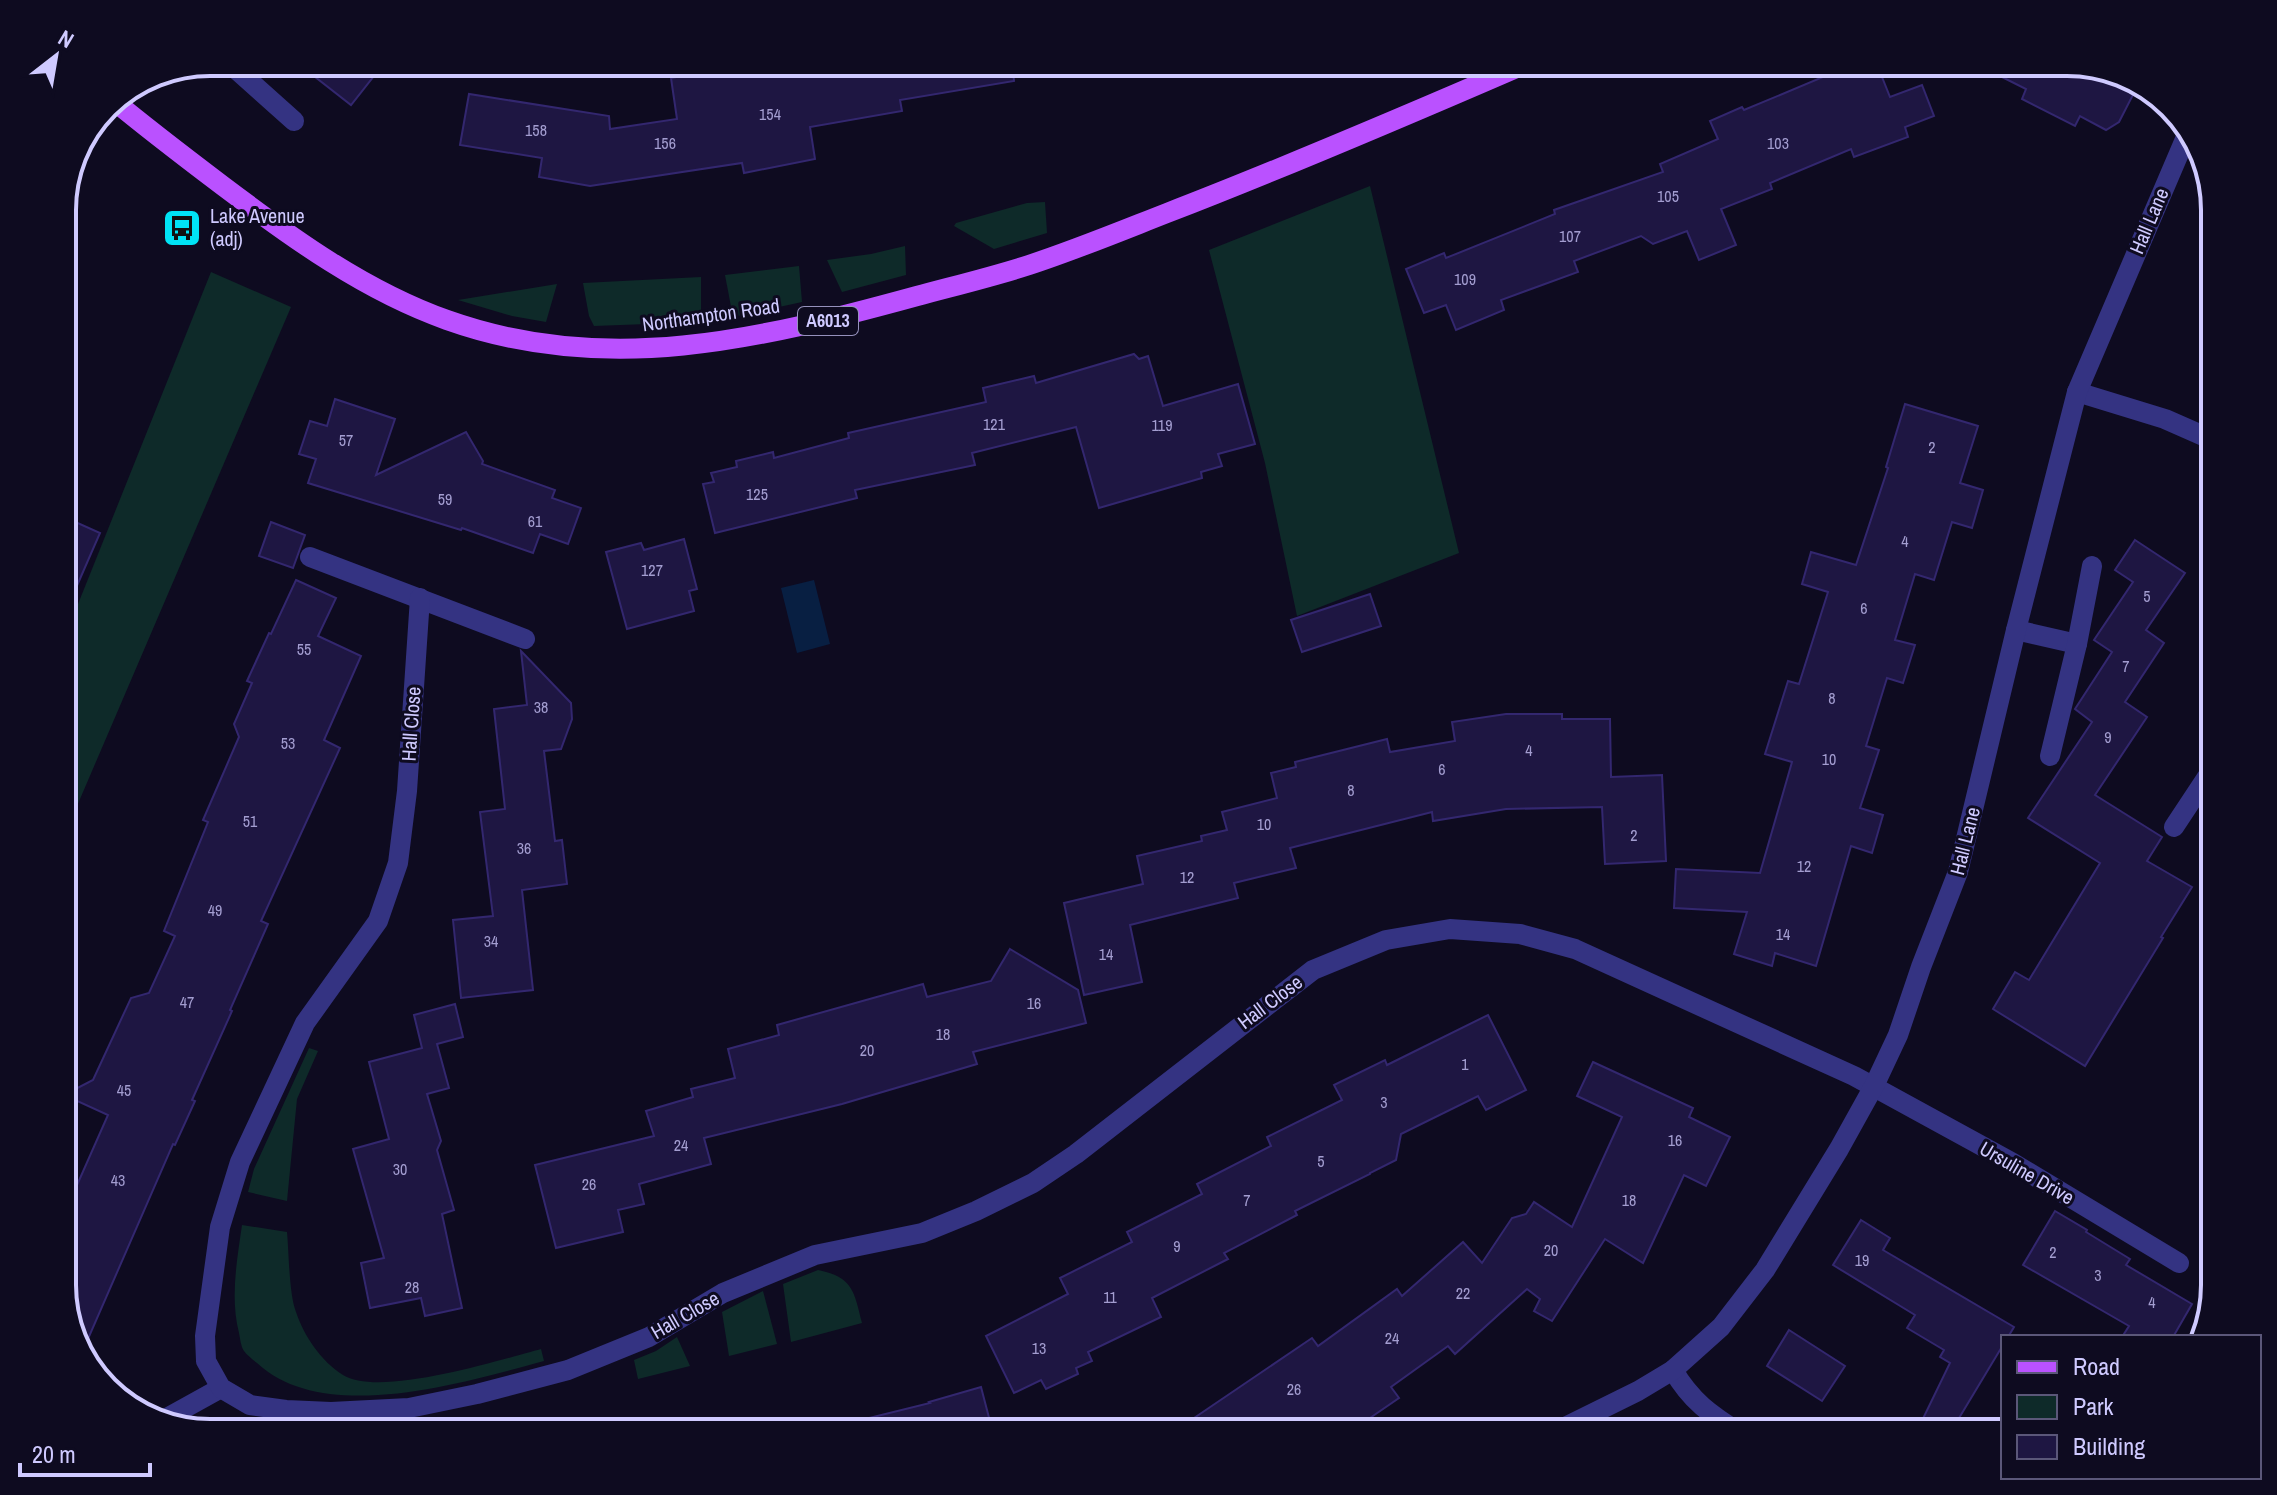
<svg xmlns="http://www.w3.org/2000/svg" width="2277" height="1495" viewBox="0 0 2277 1495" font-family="'Archivo Narrow',sans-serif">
<rect width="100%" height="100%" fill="#0e0b20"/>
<g fill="#0e2a29">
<polygon points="1370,186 1459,553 1297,616 1265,463 1209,250"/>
<polygon points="1045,202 1047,233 994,249 954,226 956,223 1027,203"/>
<polygon points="905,246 906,275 842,292 827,260 871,254"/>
<polygon points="799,266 802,302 733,317 725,275"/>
<polygon points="211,272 291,307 62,841 62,644"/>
<polygon points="701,277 701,322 594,326 589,316 583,283"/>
<polygon points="557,284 546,322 512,316 458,300"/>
<polygon points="309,1048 318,1051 297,1099 287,1201 248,1192 254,1169"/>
<path d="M242,1225l45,7c2,21 2,62 9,80 8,24 25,49 47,63 36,23 157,-15 198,-26l3,12c-79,21 -220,65 -287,2 -4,-3 -10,-8 -13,-12 -3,-4 -4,-13 -5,-18 -9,-35 -2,-73 3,-108z"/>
<path d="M818,1270c35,7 36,21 44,53l-71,19 -8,-58z"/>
<polygon points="763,1291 777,1344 729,1356 722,1312"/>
<polygon points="677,1337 690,1366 638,1379 634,1360 656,1351"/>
</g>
<polygon fill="#081f42" points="814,580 830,644 797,653 781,588"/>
<g fill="#1e1642" stroke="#33276f" stroke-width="2">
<polygon points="296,62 385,62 351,105"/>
<polygon points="761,62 1012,62 1014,81 900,100 902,111 810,127 815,159 744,173 742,163 590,186 539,177 542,158 460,145 469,94 609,116 610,129 677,119 671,78"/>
<polygon points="1847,62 1876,62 1890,97 1922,85 1934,116 1905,127 1908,137 1854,157 1851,149 1770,183 1772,189 1721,209 1736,245 1699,260 1687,231 1653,244 1641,236 1574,261 1578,272 1501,300 1504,310 1456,330 1446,305 1424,313 1406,269 1444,253 1446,258 1555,214 1554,210 1663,172 1660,164 1718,139 1710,121 1742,107 1744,110 1823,77 1821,72"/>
<polygon points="1972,62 2067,62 2120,78 2137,87 2119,122 2106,130 2080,116 2075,126 2022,99 2026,89"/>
<polygon points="1134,354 1139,359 1148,356 1163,406 1238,384 1255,444 1218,454 1222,466 1201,472 1202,478 1099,508 1076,427 972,453 975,465 855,490 857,498 715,533 703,484 714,482 711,473 737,467 736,461 773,452 774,458 849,438 848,433 986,402 983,388 1034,376 1036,383"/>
<polygon points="335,399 395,419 376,475 466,432 483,461 482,464 555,490 552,498 581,508 568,544 540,534 533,553 462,528 461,530 308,483 316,459 299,454 310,421 327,426"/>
<polygon points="1905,404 1978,426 1960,483 1983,490 1972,528 1952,522 1934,580 1915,574 1895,640 1915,645 1903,683 1887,678 1866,746 1879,750 1860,808 1883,815 1872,853 1851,846 1816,966 1775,953 1772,966 1734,954 1747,912 1674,908 1676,869 1760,873 1792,762 1765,754 1788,681 1799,684 1828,592 1802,584 1811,552 1856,565 1888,468 1886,467"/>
<polygon points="62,516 100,533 62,620"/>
<polygon points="271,522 305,535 293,568 259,556"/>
<polygon points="684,539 697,589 689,591 694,611 627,629 606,552 641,543 644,550"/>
<polygon points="2135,540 2185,573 2146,630 2164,643 2125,702 2147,717 2095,795 2162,837 2147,861 2192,887 2161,937 2163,938 2085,1066 1993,1009 2015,972 2029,980 2100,863 2028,818 2092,722 2075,709 2112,652 2094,640 2133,582 2115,570"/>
<polygon points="296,580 336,598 318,636 361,656 324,740 340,748 261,921 268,924 230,1010 232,1011 192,1100 195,1101 175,1145 173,1144 81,1355 62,1294 62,1219 108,1115 64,1095 93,1080 131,998 149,993 175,936 164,931 208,822 203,820 239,737 234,724 252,683 247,681 269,633 271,634"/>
<polygon points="1370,594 1381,626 1302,652 1291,620"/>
<polygon points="521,651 571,703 572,719 561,749 544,751 555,841 562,840 567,884 522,890 533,990 461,998 453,920 493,916 480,812 505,809 494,709 527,705"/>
<polygon points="1506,714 1562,714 1562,719 1610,719 1611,777 1662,775 1666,861 1605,864 1602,807 1506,809 1433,821 1432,812 1290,848 1296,868 1234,883 1238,898 1130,925 1142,982 1084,995 1064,903 1143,884 1137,856 1202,841 1201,836 1227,830 1222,812 1277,798 1271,773 1296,767 1295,762 1387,739 1390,752 1455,741 1452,722"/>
<polygon points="1010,949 1078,990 1086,1023 973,1052 977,1064 842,1104 704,1138 711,1164 639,1184 644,1204 618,1210 623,1232 556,1248 535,1165 654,1136 646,1111 693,1097 691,1089 735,1078 728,1049 779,1035 777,1025 923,984 927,997 991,981"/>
<polygon points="455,1004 463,1037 437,1044 449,1088 427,1094 441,1141 437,1150 454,1210 442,1214 462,1308 425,1316 421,1298 370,1308 361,1263 384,1258 353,1149 389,1139 369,1062 422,1048 414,1015"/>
<polygon points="1488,1015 1526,1090 1486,1110 1478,1096 1401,1134 1396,1160 1370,1173 1370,1174 1295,1211 1297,1215 1224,1253 1228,1259 1152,1298 1161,1317 1088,1352 1092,1361 1076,1368 1078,1374 1046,1389 1041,1380 1014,1393 986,1336 1068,1294 1060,1278 1132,1242 1127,1232 1202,1194 1197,1184 1271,1146 1267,1137 1342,1100 1334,1085 1385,1060 1387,1065"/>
<polygon points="1593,1062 1693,1108 1689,1117 1730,1137 1706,1186 1684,1175 1643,1263 1605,1239 1552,1321 1534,1311 1540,1299 1527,1289 1455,1354 1448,1346 1391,1387 1399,1398 1348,1433 1172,1433 1312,1338 1318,1346 1397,1289 1402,1296 1463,1242 1482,1263 1512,1218 1526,1214 1534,1202 1572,1227 1622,1117 1577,1096"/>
<polygon points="2055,1211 2087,1230 2086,1232 2130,1259 2126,1265 2192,1304 2173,1337 2122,1337 2129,1326 2023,1265"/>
<polygon points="1861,1220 1890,1238 1883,1250 2014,1327 2008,1337 2003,1337 2003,1345 1950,1433 1916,1433 1950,1363 1940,1357 1944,1350 1907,1328 1915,1315 1833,1265"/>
<polygon points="1789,1330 1845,1366 1822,1401 1767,1366"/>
<polygon points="981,1387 993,1433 863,1433 861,1420 930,1403 929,1402"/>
</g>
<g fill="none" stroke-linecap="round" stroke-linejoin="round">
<g stroke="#343382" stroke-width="20">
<polyline points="2016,630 2077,644"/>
<polyline points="2050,756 2077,644 2092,566"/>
<polyline points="165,1419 221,1388"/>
</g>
<g stroke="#343382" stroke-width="20">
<polyline points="228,62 294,121"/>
<polyline points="2077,392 2165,419 2215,441"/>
<polyline points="310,557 525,639"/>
<polyline points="420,598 407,791 398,863 378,921 305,1023 240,1162 220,1227 205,1336 206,1361 221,1388 250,1405 286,1410 331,1412 409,1408 477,1394 568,1370 649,1337 723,1293 815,1255 922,1233 976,1211 1033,1183 1076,1154 1313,970 1386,940 1450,929 1520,934 1575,949 1854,1076 2013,1163 2179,1263"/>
<polyline points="2174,827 2215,765"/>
<path d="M1673,1370c18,31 38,45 67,63"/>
<polyline points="1553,1433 1638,1391 1673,1370 1721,1327 1765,1270 1839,1149 1874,1086 1898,1035 1921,967 1958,872 2016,630 2077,392 2189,130"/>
</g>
<path stroke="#ba51ff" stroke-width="20" d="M113,100c36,30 73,58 110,86 69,52 142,105 224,134 160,57 313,19 470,-24 37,-10 75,-19 112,-31 46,-15 92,-34 138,-52 122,-47 243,-99 363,-151"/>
</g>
<defs>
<g id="bus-square" transform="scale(2)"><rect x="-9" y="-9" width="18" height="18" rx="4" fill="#00e3f5" stroke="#0e0b20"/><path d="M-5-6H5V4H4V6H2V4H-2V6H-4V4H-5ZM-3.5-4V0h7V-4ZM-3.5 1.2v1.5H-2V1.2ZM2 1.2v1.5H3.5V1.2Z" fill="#111"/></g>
</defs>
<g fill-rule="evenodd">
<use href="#bus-square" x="182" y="228"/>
</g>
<g text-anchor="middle" stroke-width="6" stroke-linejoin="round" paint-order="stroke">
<g font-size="16" fill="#a39dd0">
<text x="770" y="120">154</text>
<text x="536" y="136">158</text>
<text x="665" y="149">156</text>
<text x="1778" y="149">103</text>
<text x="1668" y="202">105</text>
<text x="1570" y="242">107</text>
<text x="1465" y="285">109</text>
<text x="994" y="430">121</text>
<text x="1162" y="431">119</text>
<text x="346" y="446">57</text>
<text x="1932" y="453">2</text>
<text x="757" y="500">125</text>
<text x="445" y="505">59</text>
<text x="535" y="527">61</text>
<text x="1905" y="547">4</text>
<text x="652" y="576">127</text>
<text x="2147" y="602">5</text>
<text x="1864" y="614">6</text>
<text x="304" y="655">55</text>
<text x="2126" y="672">7</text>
<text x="1832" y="704">8</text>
<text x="541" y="713">38</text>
<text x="2108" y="743">9</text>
<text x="288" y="749">53</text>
<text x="1529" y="756">4</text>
<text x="1829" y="765">10</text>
<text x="1442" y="775">6</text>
<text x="1351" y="796">8</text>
<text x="250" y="827">51</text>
<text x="1264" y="830">10</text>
<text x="1634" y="841">2</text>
<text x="524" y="854">36</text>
<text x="1804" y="872">12</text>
<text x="1187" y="883">12</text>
<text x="215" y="916">49</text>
<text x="1783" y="940">14</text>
<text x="491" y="947">34</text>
<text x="1106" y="960">14</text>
<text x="187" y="1008">47</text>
<text x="1034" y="1009">16</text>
<text x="943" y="1040">18</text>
<text x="867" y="1056">20</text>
<text x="1465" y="1070">1</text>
<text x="124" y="1096">45</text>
<text x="1384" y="1108">3</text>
<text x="1675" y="1146">16</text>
<text x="681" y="1151">24</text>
<text x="1321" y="1167">5</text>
<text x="400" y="1175">30</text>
<text x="118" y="1186">43</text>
<text x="589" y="1190">26</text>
<text x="1247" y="1206">7</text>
<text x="1629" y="1206">18</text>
<text x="1177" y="1252">9</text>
<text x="1551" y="1256">20</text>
<text x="2053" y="1258">2</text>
<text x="1862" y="1266">19</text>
<text x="2098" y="1281">3</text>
<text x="412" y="1293">28</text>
<text x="1463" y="1299">22</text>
<text x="1110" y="1303">11</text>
<text x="2152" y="1308">4</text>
<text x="1392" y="1344">24</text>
<text x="1039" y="1354">13</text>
<text x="1294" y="1395">26</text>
</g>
<rect fill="#0e0b20" stroke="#9591bc" stroke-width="2" x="798" y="307" width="60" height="28" rx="6"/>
<g font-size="18" font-weight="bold" fill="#cfcaff">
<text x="828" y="327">A6013</text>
</g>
<g font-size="20" fill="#cfcaff" stroke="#0e0b20" text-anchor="start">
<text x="210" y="223">Lake Avenue<tspan x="210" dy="23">(adj)</tspan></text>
</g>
<g font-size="20" fill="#cfcaff" stroke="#0e0b20">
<text transform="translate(2149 221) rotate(-67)" y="7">Hall Lane</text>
<text transform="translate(711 315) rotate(-8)" y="7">Northampton Road</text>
<text transform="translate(411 724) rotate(-86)" y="7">Hall Close</text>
<text transform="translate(1965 841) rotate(-76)" y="7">Hall Lane</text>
<text transform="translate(1270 1002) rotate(-37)" y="7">Hall Close</text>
<text transform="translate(2027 1173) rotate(30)" y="7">Ursuline Drive</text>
<text transform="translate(685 1315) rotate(-30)" y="7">Hall Close</text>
</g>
</g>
<path d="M0 0H2277V1495H0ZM210 76H2067A134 134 0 0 1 2201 210V1285A134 134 0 0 1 2067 1419H210A134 134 0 0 1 76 1285V210A134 134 0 0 1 210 76Z" fill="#0e0b20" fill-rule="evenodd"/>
<path fill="none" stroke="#cfcaff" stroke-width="4" d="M210 76H2067A134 134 0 0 1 2201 210V1285A134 134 0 0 1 2067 1419H210A134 134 0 0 1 76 1285V210A134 134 0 0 1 210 76Z"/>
<rect x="2001" y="1335" width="260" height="144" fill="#0e0b20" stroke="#5b5779" stroke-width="2"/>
<rect x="2017" y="1361" width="40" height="12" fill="#ba51ff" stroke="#5b5779" stroke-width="2"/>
<text x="2073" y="1375" font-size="24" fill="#cfcaff">Road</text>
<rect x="2017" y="1395" width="40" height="24" fill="#0e2a29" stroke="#5b5779" stroke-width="2"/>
<text x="2073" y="1415" font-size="24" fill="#cfcaff">Park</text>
<rect x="2017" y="1435" width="40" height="24" fill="#1e1642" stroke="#5b5779" stroke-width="2"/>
<text x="2073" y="1455" font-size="24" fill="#cfcaff">Building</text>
<g transform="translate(56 56) rotate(31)" stroke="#0e0b20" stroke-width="6" paint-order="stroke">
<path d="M0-6L14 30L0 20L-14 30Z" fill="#cfcaff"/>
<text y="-12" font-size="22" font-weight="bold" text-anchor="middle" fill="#cfcaff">N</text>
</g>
<path d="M20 1463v12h130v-12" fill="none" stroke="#cfcaff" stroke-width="4"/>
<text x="32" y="1463" font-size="24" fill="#cfcaff" stroke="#0e0b20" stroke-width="6" paint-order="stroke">20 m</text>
</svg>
